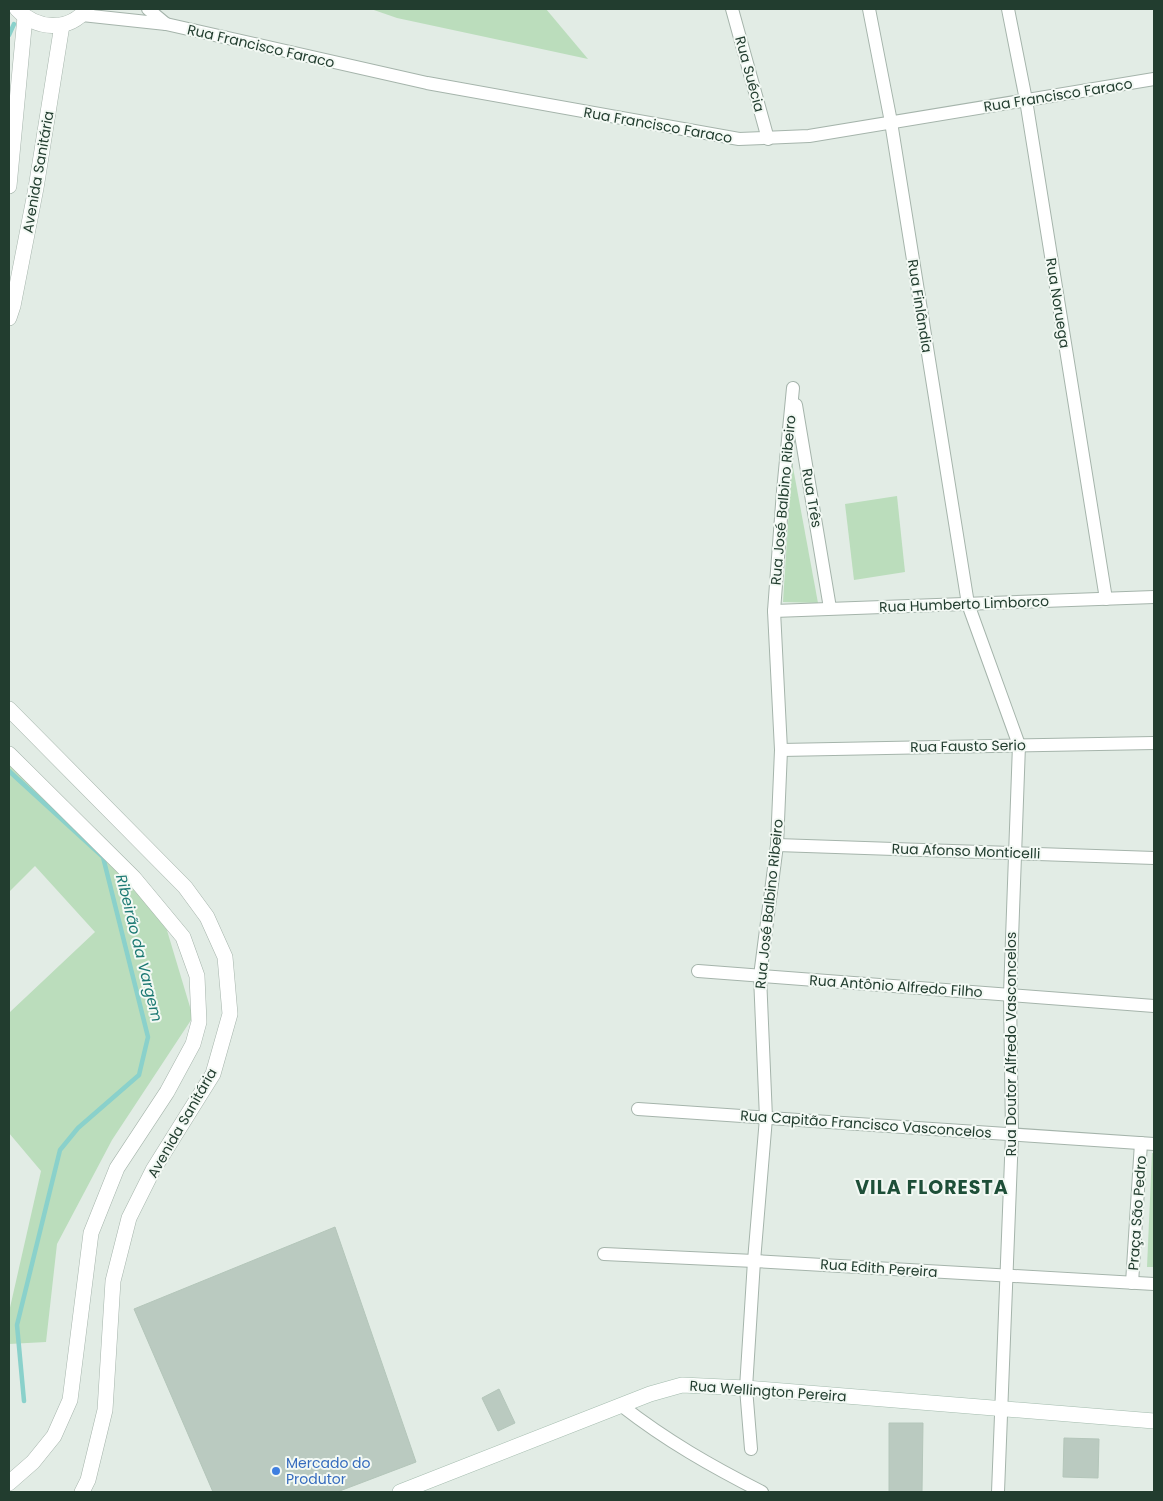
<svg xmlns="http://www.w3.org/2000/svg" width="1163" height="1501" viewBox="0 0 1163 1501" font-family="Poppins,sans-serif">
<rect width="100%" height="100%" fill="#e2ece5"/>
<g fill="#bbddbc">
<polygon points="371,9 546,9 588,59 397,18"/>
<polygon points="792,462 818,603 783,602"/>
<polygon points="897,496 905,572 854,580 845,504"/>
<polygon points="9,745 60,796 157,897 193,1017 112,1140 57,1244 46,1342 9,1344 9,1312 41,1171 9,1133 9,1013 95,932 35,866 9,892"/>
<polygon points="1152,1153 1154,1153 1154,1267 1147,1267"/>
</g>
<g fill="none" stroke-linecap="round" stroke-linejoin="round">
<g stroke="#8ad1cb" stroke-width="4.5">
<polyline points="9,35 14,24"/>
<polyline points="9,771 103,857 148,1037 139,1075 78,1128 60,1150 17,1325 24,1401"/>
</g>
</g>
<g fill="#bacac0" stroke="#b4c6ba">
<polygon points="335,1227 416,1462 337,1492 213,1492 134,1309"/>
<polygon points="499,1389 515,1423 498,1431 482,1398"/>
<polygon points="889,1423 923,1423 922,1492 889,1492"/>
<polygon points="1064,1438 1099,1439 1098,1478 1063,1477"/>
</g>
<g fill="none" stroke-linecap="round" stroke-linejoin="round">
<g stroke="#a5b4ab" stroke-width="14">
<g id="minor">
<polyline points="148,9 166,24"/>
<polyline points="732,9 768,139"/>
<polyline points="869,9 891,122 968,604 1019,745 1010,994 1012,1134 998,1492"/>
<polyline points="1008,9 1026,100 1106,599"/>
<polyline points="82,15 166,24 427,83 739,139 809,136 1154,79"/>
<polyline points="796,405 830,608"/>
<polyline points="774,611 1154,597"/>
<polyline points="781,750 1154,743"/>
<polyline points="777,845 1154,858"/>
<polyline points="698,971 1154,1006"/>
<polyline points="638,1109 1154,1144"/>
<polyline points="604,1254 754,1261 1154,1284"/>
<polyline points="1132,1283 1141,1143"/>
<path d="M622,1406c45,35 89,60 140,86"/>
<polyline points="751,1449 746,1388 754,1261 766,1118 760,976 777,845 781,750 774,611 783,491 793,388"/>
</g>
</g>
<g stroke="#a5b4ab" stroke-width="16">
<g id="tertiary">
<path d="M17,9c20,21 51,23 70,0"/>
<polyline points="9,186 25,17"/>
<polyline points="9,318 13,306 36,188 62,25"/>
<polyline points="9,709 185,887 207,917 225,957 230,1014 213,1074 153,1170 129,1218 113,1281 105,1410 88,1480 82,1492"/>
<polyline points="9,754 134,878 183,937 197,976 199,1022 193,1044 167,1092 117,1168 91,1233 70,1400 54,1436 33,1462 9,1483"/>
</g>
</g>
<g stroke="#a3bbad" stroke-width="16">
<polyline id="secondary" points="400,1492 650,1394 682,1385 746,1388 1154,1421"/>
</g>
<use href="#minor" stroke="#fff" stroke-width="12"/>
<use href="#tertiary" stroke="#fff" stroke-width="15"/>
<use href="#secondary" stroke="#fff" stroke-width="15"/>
</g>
<circle fill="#3f7fe0" stroke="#f3f9f4" stroke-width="2" cx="276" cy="1471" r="5"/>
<g text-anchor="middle" stroke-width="4" stroke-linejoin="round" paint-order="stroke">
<g font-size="14" fill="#223d2f" stroke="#f3f9f4">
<text transform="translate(261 46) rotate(13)" y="5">Rua Francisco Faraco</text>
<text transform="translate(750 74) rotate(75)" y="5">Rua Suécia</text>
<text transform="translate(1058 95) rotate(-9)" y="5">Rua Francisco Faraco</text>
<text transform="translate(658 125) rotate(10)" y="5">Rua Francisco Faraco</text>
<text transform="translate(38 172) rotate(-80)" y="5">Avenida Sanitária</text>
<text transform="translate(1058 303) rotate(81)" y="5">Rua Noruega</text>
<text transform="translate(920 306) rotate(81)" y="5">Rua Finlândia</text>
<text transform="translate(812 498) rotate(80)" y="5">Rua Três</text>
<text transform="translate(783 500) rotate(-85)" y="5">Rua José Balbino Ribeiro</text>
<text transform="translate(964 604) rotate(-2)" y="5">Rua Humberto Limborco</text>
<text transform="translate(968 746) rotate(-1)" y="5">Rua Fausto Serio</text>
<text transform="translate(966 851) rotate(2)" y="5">Rua Afonso Monticelli</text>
<text transform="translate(769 904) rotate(-84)" y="5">Rua José Balbino Ribeiro</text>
<text transform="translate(896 986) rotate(4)" y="5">Rua Antônio Alfredo Filho</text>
<text transform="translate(1011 1044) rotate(-90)" y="5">Rua Doutor Alfredo Vasconcelos</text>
<text transform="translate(182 1123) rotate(-60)" y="5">Avenida Sanitária</text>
<text transform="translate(866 1124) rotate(4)" y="5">Rua Capitão Francisco Vasconcelos</text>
<text transform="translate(1137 1213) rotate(-86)" y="5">Praça São Pedro</text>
<text transform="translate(879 1268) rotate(4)" y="5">Rua Edith Pereira</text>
<text transform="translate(768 1391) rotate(4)" y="5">Rua Wellington Pereira</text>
</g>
<g font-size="14" fill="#366cbe" stroke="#f3f9f4" text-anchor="start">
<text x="286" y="1468">Mercado do<tspan x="286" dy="16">Produtor</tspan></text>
</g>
<g font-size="15" font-style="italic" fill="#1c7973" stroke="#f3f9f4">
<text transform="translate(139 948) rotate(76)" y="5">Ribeirão da Vargem</text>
</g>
<g font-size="19" font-weight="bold" letter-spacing="1" fill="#1e4f38" stroke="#f3f9f4">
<text x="932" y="1194">VILA FLORESTA</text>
</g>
</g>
<rect width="1163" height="1501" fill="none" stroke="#223d2f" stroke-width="20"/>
</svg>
